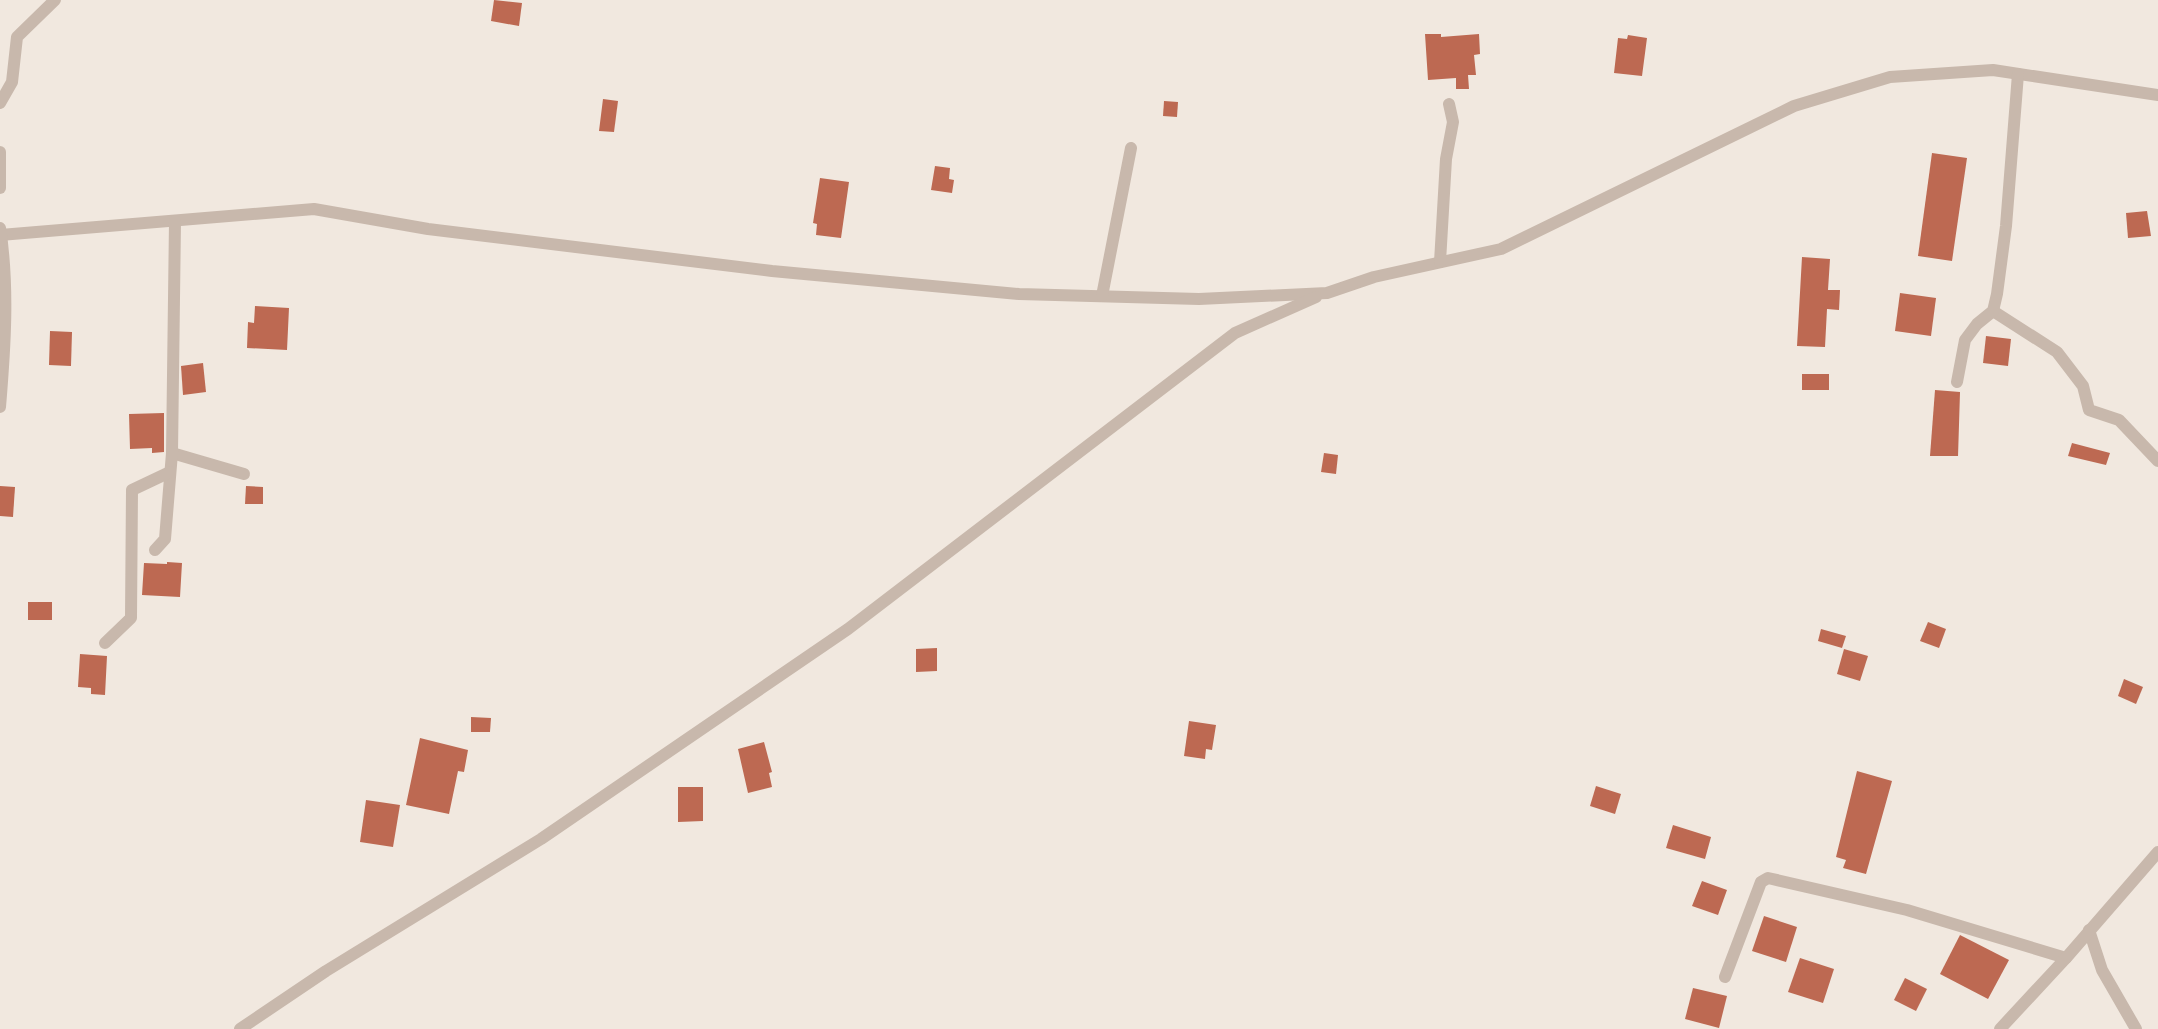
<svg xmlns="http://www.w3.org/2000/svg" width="2158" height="1029" viewBox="0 0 2158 1029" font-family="'DejaVu Sans',sans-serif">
<rect width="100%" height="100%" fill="#f1e8df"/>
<g fill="#bd6952">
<polygon points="494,0 522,3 519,26 491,21"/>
<polygon points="1425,34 1441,34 1441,37 1479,34 1480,54 1474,55 1476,75 1468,75 1469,89 1456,89 1456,78 1428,80"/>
<polygon points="1628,35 1647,38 1642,76 1614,73 1618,38 1627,39"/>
<polygon points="603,99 618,101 614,132 599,131"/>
<polygon points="1164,101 1178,102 1177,117 1163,116"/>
<polygon points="1932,153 1967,158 1952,261 1918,256"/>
<polygon points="935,166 950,168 949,179 954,180 952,193 931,190"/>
<polygon points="820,178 849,182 841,238 816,235 817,224 813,223"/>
<polygon points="2147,211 2151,236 2128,238 2126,213"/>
<polygon points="1802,257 1830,259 1828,290 1840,290 1839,310 1827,309 1825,347 1797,346"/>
<polygon points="1900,293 1936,298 1931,336 1895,331"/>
<polygon points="255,306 289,308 287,350 247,348 248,322 254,323"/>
<polygon points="50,331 72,332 71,366 49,365"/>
<polygon points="1986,336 2011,339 2008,366 1983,363"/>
<polygon points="203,363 206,392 183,395 181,366"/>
<rect x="1802" y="374" width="27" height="16"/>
<polygon points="1935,390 1960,392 1958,456 1930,456"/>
<polygon points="164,413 164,452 152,453 152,448 130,449 129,414"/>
<polygon points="2072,443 2110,453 2106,465 2068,456"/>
<polygon points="1324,453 1338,455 1336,474 1321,472"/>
<polygon points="0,486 15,487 13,517 0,516"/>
<polygon points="246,486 263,487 263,504 245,504"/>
<polygon points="167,562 182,563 180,597 142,595 144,563 167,564"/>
<rect x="28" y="602" width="24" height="18"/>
<polygon points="1928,622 1946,629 1939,648 1920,641"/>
<polygon points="1821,629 1846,636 1842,648 1818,641"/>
<polygon points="937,648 937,671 916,672 916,649"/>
<polygon points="1844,649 1868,656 1860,681 1837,674"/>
<polygon points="80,654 107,656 105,695 91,694 91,688 78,687"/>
<polygon points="2124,679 2143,687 2136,704 2118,696"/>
<polygon points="471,717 491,718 490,732 471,732"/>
<polygon points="1189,721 1216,725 1212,750 1206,749 1205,759 1184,756"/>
<polygon points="420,738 468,750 464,772 458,771 449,814 406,805"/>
<polygon points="764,742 772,772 769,773 772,787 748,793 738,749"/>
<polygon points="1857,771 1892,781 1866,874 1843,868 1846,860 1836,857"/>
<polygon points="1596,786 1621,794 1615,814 1590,806"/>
<polygon points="678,787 703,787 703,821 678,822"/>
<polygon points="366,800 400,805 393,847 360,842"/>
<polygon points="1673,825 1711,837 1705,859 1666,848"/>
<polygon points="1702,881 1727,890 1718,915 1692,906"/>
<polygon points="1764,916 1797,927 1786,962 1752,951"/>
<polygon points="1960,935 2009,960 1988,999 1940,974"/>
<polygon points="1800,958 1834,969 1823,1003 1788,992"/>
<polygon points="1905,978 1927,989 1916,1011 1894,1000"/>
<polygon points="1693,988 1727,996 1719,1028 1685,1019"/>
</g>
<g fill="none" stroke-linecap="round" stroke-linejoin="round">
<g stroke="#c8b8ac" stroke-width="12">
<polyline points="0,103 12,82 17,37 55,0"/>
<polyline points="0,152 0,188"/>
<polyline points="0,235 314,209 428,229 772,271 1019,294 1199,299 1327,293 1374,277 1501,249 1794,106 1890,77 1993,70 2158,95"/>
<polyline points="1440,262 1446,159 1453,122 1449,104"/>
<polyline points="1102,296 1131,148"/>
<polyline points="1993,311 2057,352 2083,386 2089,410 2119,420 2158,461"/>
<polyline points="1957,382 1965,340 1977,324 1993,311 1997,294 2006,226 2018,74"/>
<path d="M0,407c5,-60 9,-120 0,-179"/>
<polyline points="172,453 244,474"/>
<polyline points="155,550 165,539 172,453 175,221"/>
<polyline points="105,643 131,618 132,490 170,472"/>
<polyline points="2089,930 2102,970 2136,1029"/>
<polyline points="1725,977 1761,882 1768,878 1907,910 2066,958"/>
<polyline points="240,1029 326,971 541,839 848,629 1235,333 1316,297"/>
<polyline points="2000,1029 2066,958 2158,852"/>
</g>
</g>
</svg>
